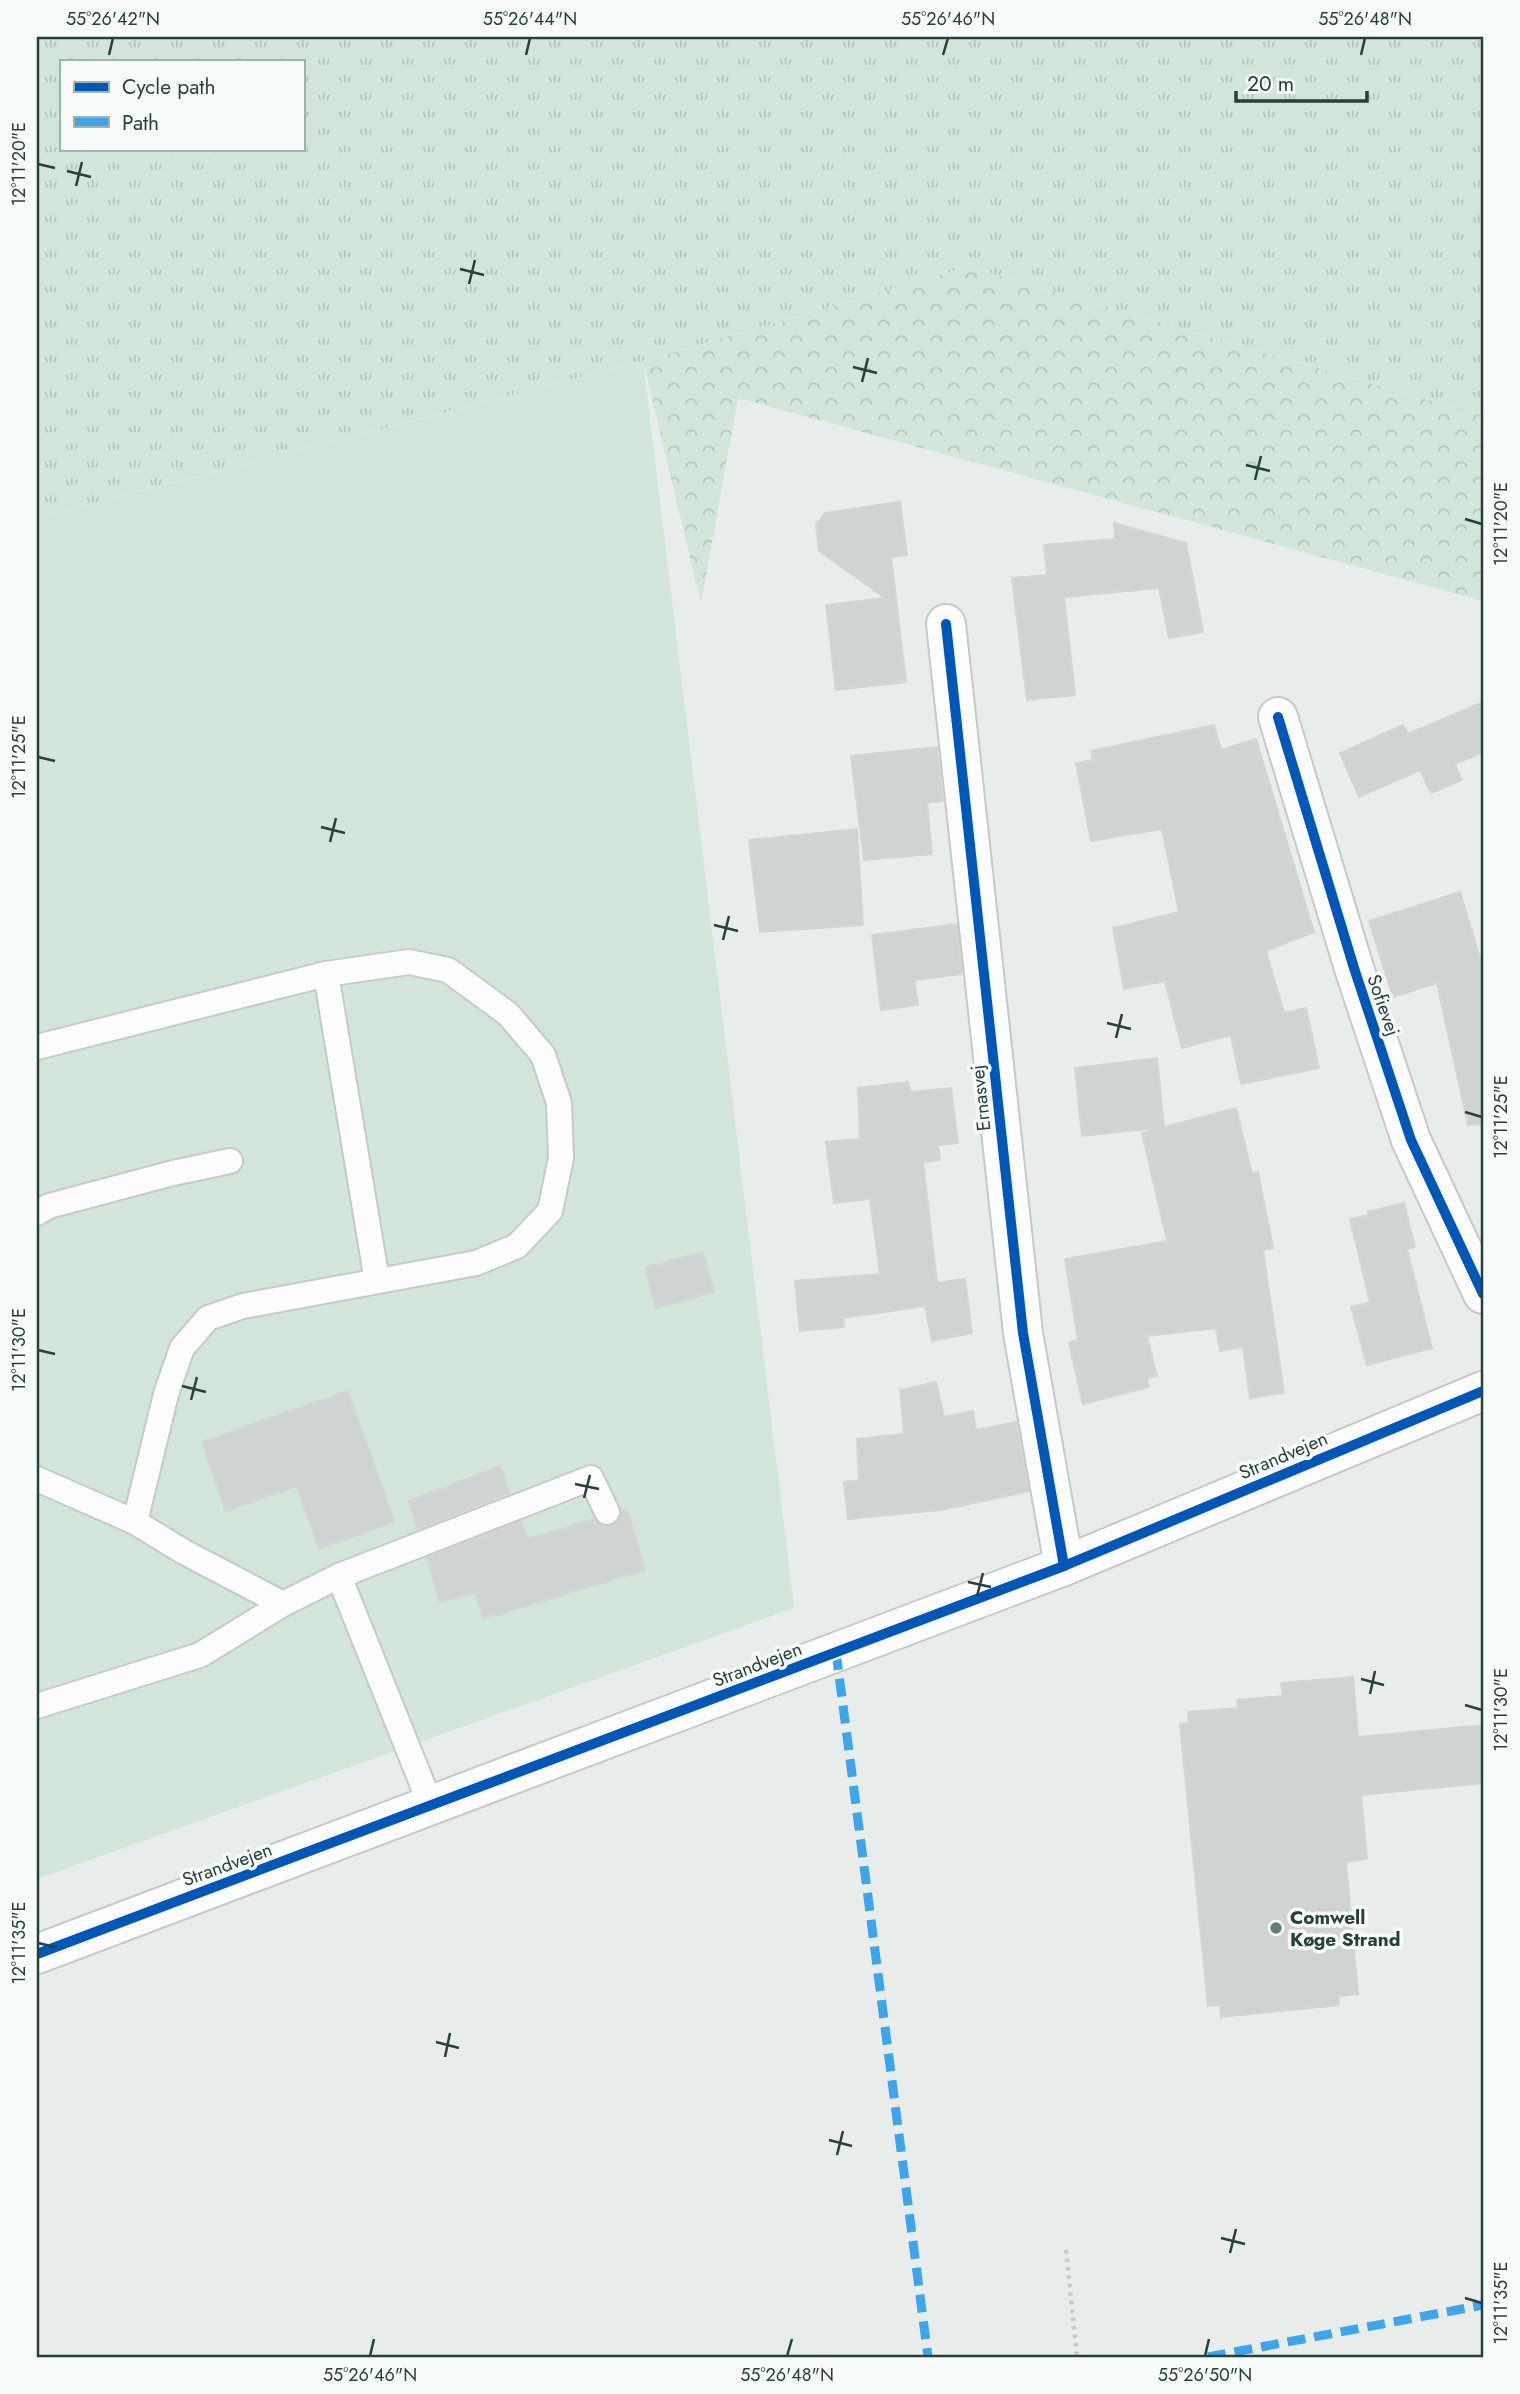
<svg xmlns="http://www.w3.org/2000/svg" width="1520" height="2394" viewBox="0 0 1520 2394" font-family="Jost,sans-serif">
<defs>
<pattern id="grass-tufts" width="24" height="20" patternUnits="userSpaceOnUse" patternTransform="scale(1.75)"><rect width="24" height="20" fill="#d1e6d8"/><path d="M3 7l-1-3M5 7V3M7 7l1-3M15 17l-1-3M17 17v-4M19 17l1-3" fill="none" stroke="#b3c6ba"/></pattern>
<pattern id="forest-crowns" width="20" height="18" patternUnits="userSpaceOnUse" patternTransform="scale(1.75)"><rect width="20" height="18" fill="#d1e6d8"/><path d="M2 6a3 3 0 1 1 6 0M12 15a3 3 0 1 1 6 0" fill="none" stroke="#b3c6ba"/></pattern>
</defs>
<rect width="100%" height="100%" fill="#e8edeb"/>
<path fill="url(#grass-tufts)" fill-rule="evenodd" d="M37,37h1446v379l-514,-149 -326,94 -606,157zM61,61h242v88h-242z"/>
<polygon fill="url(#forest-crowns)" points="969,267 1483,416 1483,601 738,398 701,603 643,361"/>
<polygon fill="#d1e6d8" points="643,361 794,1608 37,1879 37,518"/>
<g fill="#cfd4d2" stroke="#d1d6d4" stroke-width="2">
<polygon points="900,502 907,555 891,557 906,682 836,690 826,605 885,598 819,551 816,525 825,513"/>
<polygon points="1114,523 1186,543 1203,632 1169,638 1159,588 1064,597 1075,695 1027,700 1012,578 1047,575 1044,545 1115,539"/>
<polygon points="1483,702 1483,752 1455,764 1462,780 1431,793 1420,770 1359,797 1340,753 1403,725 1408,734"/>
<polygon points="1214,725 1221,750 1256,739 1314,932 1266,951 1284,1013 1306,1008 1319,1068 1241,1084 1231,1035 1182,1048 1165,981 1124,989 1113,928 1179,912 1162,829 1091,841 1076,763 1093,760 1091,751"/>
<polygon points="937,747 943,801 927,803 932,854 864,860 851,756"/>
<polygon points="857,829 863,925 760,932 749,840"/>
<polygon points="1460,892 1483,968 1483,1124 1468,1125 1437,983 1393,997 1369,921"/>
<polygon points="957,924 962,974 914,980 918,1005 881,1010 872,935"/>
<polygon points="1157,1058 1164,1127 1082,1136 1075,1068"/>
<polygon points="908,1082 910,1092 951,1088 958,1143 938,1145 940,1160 923,1162 937,1283 965,1279 972,1333 932,1341 925,1306 843,1318 844,1327 800,1331 795,1281 880,1274 870,1199 834,1203 826,1142 860,1139 858,1088"/>
<polygon points="1236,1108 1252,1174 1258,1172 1273,1248 1263,1250 1284,1393 1250,1398 1243,1347 1220,1351 1216,1328 1147,1336 1157,1376 1147,1378 1149,1387 1083,1404 1069,1343 1078,1340 1065,1259 1167,1241 1142,1133"/>
<polygon points="1404,1203 1415,1247 1407,1249 1432,1348 1367,1365 1351,1307 1370,1302 1350,1219 1369,1215 1368,1212"/>
<polygon points="703,1252 714,1292 656,1308 645,1268"/>
<polygon points="936,1382 944,1417 973,1411 976,1430 1016,1422 1029,1491 941,1510 848,1519 844,1482 859,1480 857,1439 904,1434 900,1390"/>
<polygon points="348,1391 394,1522 319,1549 297,1486 226,1511 202,1442"/>
<polygon points="500,1466 510,1493 418,1529 409,1501"/>
<polygon points="627,1509 645,1570 483,1619 475,1592 440,1602 427,1558 521,1521 527,1539 594,1519 605,1527 613,1526 620,1520 622,1511"/>
<polygon points="1353,1677 1358,1737 1483,1725 1483,1783 1361,1795 1367,1859 1346,1862 1358,1994 1338,1996 1339,2005 1221,2017 1220,2005 1208,2006 1180,1724 1189,1723 1188,1712 1238,1708 1237,1700 1283,1696 1281,1683"/>
</g>
<g fill="none" stroke-linecap="round" stroke-linejoin="round">
<g stroke="#c5cac8" stroke-width="28">
<g id="service">
<polyline points="326,974 377,1281"/>
<polyline points="37,1047 326,974 409,962 448,970 508,1014 543,1055 559,1103 561,1158 550,1211 517,1246 476,1263 243,1306 208,1318 182,1348 166,1394 135,1522"/>
<polyline points="37,1213 49,1206 173,1173 230,1161"/>
<polyline points="37,1479 135,1522 184,1552 283,1604 339,1576"/>
<polyline points="37,1706 200,1655 283,1604"/>
<polyline points="431,1806 339,1576 591,1478 607,1512"/>
</g>
</g>
<g stroke="#c5cac8" stroke-width="42">
<g id="minor">
<polyline points="946,624 1023,1333 1064,1566"/>
<polyline points="1278,717 1354,968 1411,1140 1483,1294"/>
</g>
</g>
<g stroke="#c3cbc8" stroke-width="42">
<polyline id="secondary" points="37,1954 1064,1566 1483,1391"/>
</g>
<polyline stroke="#c3ccca" stroke-width="4.5" stroke-dasharray="3.5 5" stroke-linecap="butt" points="1066,2250 1077,2357"/>
<use href="#service" stroke="#fcfcfc" stroke-width="24"/>
<use href="#minor" stroke="#fcfcfc" stroke-width="38"/>
<use href="#secondary" stroke="#fcfcfc" stroke-width="38"/>
<g stroke="#3ea4ec" stroke-width="9" stroke-dasharray="18 9" stroke-linecap="butt">
<polyline points="836,1652 928,2357"/>
<polyline points="1208,2357 1483,2305"/>
</g>
<g stroke="#f7fbf9" stroke-width="15">
<g id="cycleway">
<polyline points="946,624 1023,1333 1064,1566"/>
<polyline points="1278,717 1354,968 1411,1140 1483,1294"/>
<polyline points="37,1954 1064,1566 1483,1391"/>
</g>
</g>
<use href="#cycleway" stroke="#0057b8" stroke-width="10"/>
</g>
<path fill="none" stroke="#24423a" stroke-width="2.5" d="M109,55l4,-17M526,55l4,-17M943,55l5,-17M1361,55l4,-17M38,164l17,4M67,171l24,6M76,186l6,-24M460,269l24,6M469,284l6,-24M853,367l24,6M862,382l6,-24M1246,465l24,6M1255,480l6,-24M1465,519l17,5M38,757l17,4M321,827l24,6M330,842l6,-24M714,925l24,6M723,940l6,-24M1107,1023l24,6M1116,1038l6,-24M1465,1112l17,5M38,1350l17,4M182,1386l24,6M191,1400l6,-23M575,1484l24,5M584,1498l6,-23M968,1582l23,5M977,1596l6,-23M1361,1679l23,6M1370,1694l5,-23M1465,1705l17,5M38,1943l17,4M436,2042l23,6M445,2057l5,-24M829,2140l23,6M837,2155l6,-24M1221,2238l24,6M1230,2253l6,-24M1465,2298l17,5M370,2356l4,-17M787,2356l5,-17M1205,2356l4,-17"/>
<circle fill="#697e78" stroke="#f7fbf9" stroke-width="2.5" cx="1276" cy="1928" r="7"/>
<g text-anchor="middle" stroke-width="7" stroke-linejoin="round" paint-order="stroke">
<g font-size="19" fill="#24423a" stroke="#f7fbf9">
<text transform="translate(1384 1005) rotate(71)" y="7">Sofievej</text>
<text transform="translate(980 1098) rotate(-96)" y="7">Ernasvej</text>
<text transform="translate(1283 1455) rotate(-23)" y="7">Strandvejen</text>
<text transform="translate(757 1664) rotate(-21)" y="7">Strandvejen</text>
<text transform="translate(227 1864) rotate(-20)" y="7">Strandvejen</text>
</g>
<g font-size="19" font-weight="bold" fill="#24423a" stroke="#f7fbf9" text-anchor="start">
<text x="1290" y="1924">Comwell<tspan x="1290" dy="22">Køge Strand</tspan></text>
</g>
</g>
<rect width="1520" height="2394" fill="none" stroke="#f7fbf9" stroke-width="77"/>
<rect x="60" y="60" width="245" height="91" fill="#f7fbf9" stroke="#a3b1ad" stroke-width="2"/>
<rect x="74" y="82" width="35" height="10" fill="#0057b8" stroke="#a3b1ad" stroke-width="2"/>
<text x="122" y="94" font-size="21" fill="#24423a">Cycle path</text>
<rect x="74" y="117" width="35" height="10" fill="#3ea4ec" stroke="#a3b1ad" stroke-width="2"/>
<text x="122" y="130" font-size="21" fill="#24423a">Path</text>
<path d="M1236 91v10h131v-10" fill="none" stroke="#24423a" stroke-width="3.5"/>
<text x="1247" y="91" font-size="21" fill="#24423a" stroke="#f7fbf9" stroke-width="5" paint-order="stroke">20 m</text>
<rect x="38" y="38" width="1444" height="2318" fill="none" stroke="#24423a" stroke-width="2.5"/>
<g font-size="18" text-anchor="middle" fill="#24423a">
<text x="113" y="25">55°26'42"N</text>
<text x="530" y="25">55°26'44"N</text>
<text x="948" y="25">55°26'46"N</text>
<text x="1365" y="25">55°26'48"N</text>
<text transform="translate(19 164) rotate(-90)" y="6">12°11'20"E</text>
<text transform="translate(1501 524) rotate(-90)" y="6">12°11'20"E</text>
<text transform="translate(19 757) rotate(-90)" y="6">12°11'25"E</text>
<text transform="translate(1501 1117) rotate(-90)" y="6">12°11'25"E</text>
<text transform="translate(19 1350) rotate(-90)" y="6">12°11'30"E</text>
<text transform="translate(1501 1710) rotate(-90)" y="6">12°11'30"E</text>
<text transform="translate(19 1943) rotate(-90)" y="6">12°11'35"E</text>
<text transform="translate(1501 2303) rotate(-90)" y="6">12°11'35"E</text>
<text x="370" y="2381">55°26'46"N</text>
<text x="787" y="2381">55°26'48"N</text>
<text x="1205" y="2381">55°26'50"N</text>
</g>
</svg>
